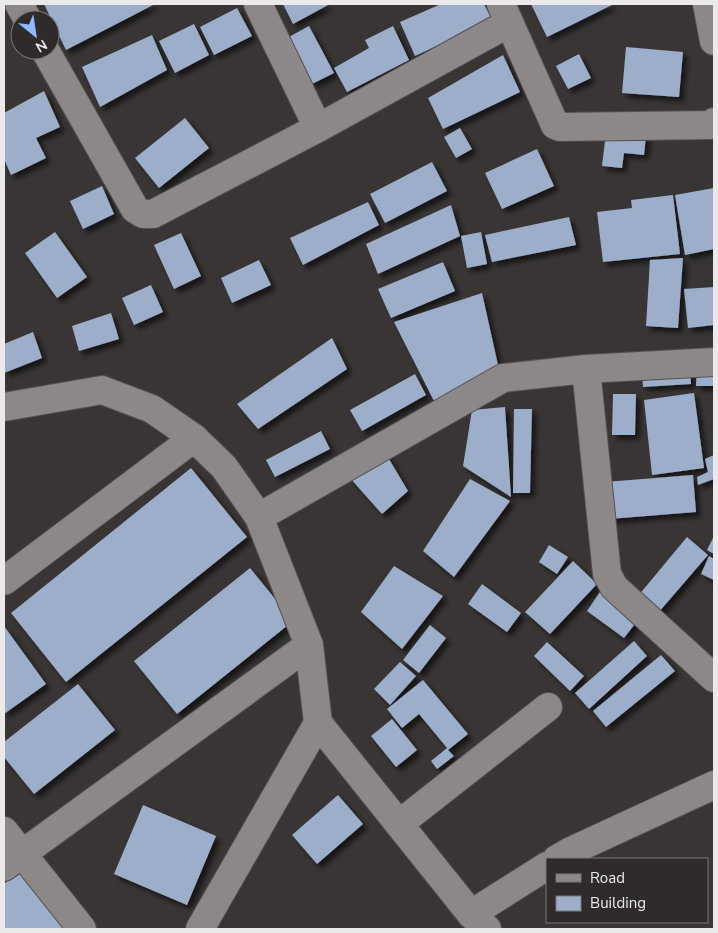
<svg xmlns="http://www.w3.org/2000/svg" width="718" height="933" viewBox="0 0 718 933" font-family="'Nunito Sans',sans-serif">
<defs>
<filter id="shadow"><feDropShadow dx="4.5" dy="4.5" stdDeviation="2.5" flood-color="#0009"/></filter>
</defs>
<rect width="100%" height="100%" fill="#383534"/>
<g fill="#9caeca" filter="url(#shadow)">
<polygon points="44,4 155,4 66,50"/>
<polygon points="283,4 330,4 293,24"/>
<polygon points="441,4 484,4 492,20 415,56 400,22"/>
<polygon points="531,4 611,4 612,5 547,37"/>
<polygon points="237,8 252,36 214,55 200,27"/>
<polygon points="194,24 209,55 175,73 159,41"/>
<polygon points="309,26 334,73 312,84 287,38"/>
<polygon points="393,26 409,60 347,92 334,68 369,48 365,40"/>
<polygon points="152,35 167,70 100,107 82,67"/>
<polygon points="626,47 683,52 679,97 622,93"/>
<polygon points="579,54 591,78 568,89 556,66"/>
<polygon points="503,55 520,92 443,129 428,98"/>
<polygon points="44,91 60,127 36,138 46,158 11,175 4,159 4,113"/>
<polygon points="185,118 209,148 159,188 135,158"/>
<polygon points="460,128 472,149 456,158 444,137"/>
<polygon points="606,132 646,136 644,155 624,153 622,168 602,166"/>
<polygon points="537,149 554,186 502,209 485,173"/>
<polygon points="432,162 447,191 385,223 370,194"/>
<polygon points="102,186 114,214 83,229 70,201"/>
<polygon points="714,188 714,249 685,255 675,195"/>
<polygon points="673,195 680,254 603,262 597,212 632,208 631,200"/>
<polygon points="368,202 379,225 303,265 290,238"/>
<polygon points="451,205 460,236 378,274 366,244"/>
<polygon points="569,217 576,245 492,262 485,235"/>
<polygon points="55,232 87,277 57,298 25,253"/>
<polygon points="481,232 487,264 467,268 461,236"/>
<polygon points="181,233 201,276 174,289 154,245"/>
<polygon points="683,258 678,328 646,326 650,260"/>
<polygon points="259,260 271,285 232,303 221,278"/>
<polygon points="443,262 455,291 391,318 378,289"/>
<polygon points="151,285 163,312 134,325 122,298"/>
<polygon points="714,287 714,325 688,328 684,289"/>
<polygon points="482,293 498,365 434,401 394,322"/>
<polygon points="111,313 119,339 79,351 72,326"/>
<polygon points="33,332 42,358 4,373 4,344"/>
<polygon points="332,338 347,369 258,429 237,404"/>
<polygon points="697,366 714,367 714,386 696,386"/>
<polygon points="690,368 691,384 643,387 642,371"/>
<polygon points="415,374 426,395 362,431 350,410"/>
<polygon points="694,393 704,468 652,475 644,400"/>
<polygon points="613,394 636,394 635,435 612,435"/>
<polygon points="505,407 511,497 463,466 472,410"/>
<polygon points="514,409 532,409 530,493 513,493"/>
<polygon points="321,431 330,449 275,477 266,460"/>
<polygon points="386,454 408,491 382,514 350,478"/>
<polygon points="714,455 714,479 698,485 697,477 708,472 705,459"/>
<polygon points="191,468 247,537 66,682 11,613"/>
<polygon points="693,475 696,512 609,519 605,482"/>
<polygon points="470,479 510,501 454,577 423,551"/>
<polygon points="714,536 714,554 707,550"/>
<polygon points="687,537 708,555 658,613 638,596"/>
<polygon points="549,545 568,557 557,574 539,562"/>
<polygon points="709,556 714,559 714,580 701,574"/>
<polygon points="573,561 597,584 550,634 525,612"/>
<polygon points="394,566 443,596 402,649 361,612"/>
<polygon points="250,568 293,621 177,714 134,661"/>
<polygon points="482,584 521,613 507,632 468,604"/>
<polygon points="600,592 638,620 624,638 587,611"/>
<polygon points="430,625 446,638 419,673 403,660"/>
<polygon points="4,626 46,684 4,714"/>
<polygon points="634,641 647,656 589,709 575,693"/>
<polygon points="547,642 584,676 570,691 534,656"/>
<polygon points="661,655 675,671 606,727 593,711"/>
<polygon points="400,662 416,676 390,705 374,689"/>
<polygon points="423,680 468,734 448,750 454,756 437,769 431,761 447,748 419,714 402,728 387,709"/>
<polygon points="78,684 115,730 34,794 4,757 4,742"/>
<polygon points="392,719 417,750 396,767 371,736"/>
<polygon points="338,795 363,824 317,864 292,835"/>
<polygon points="143,805 216,836 187,905 114,874"/>
<polygon points="20,870 68,929 4,929 4,884"/>
</g>
<g fill="none" stroke-linecap="round" stroke-linejoin="round">
<g stroke="#545151" stroke-width="30">
<g id="minor">
<polyline points="19,4 28,20"/>
<polyline points="258,4 318,128"/>
<polyline points="501,4 555,125 560,127 711,125 714,122"/>
<polyline points="707,4 714,41"/>
<polyline points="45,50 135,209 143,214 153,214 318,128 509,23"/>
<polyline points="586,369 607,574 614,587 714,678"/>
<polyline points="4,407 102,390 152,409 194,438 224,467 259,517 309,645 318,723 200,929"/>
<polyline points="259,517 503,378 586,369 714,362"/>
<polyline points="4,581 194,438"/>
<polyline points="318,723 471,914 487,929"/>
<polyline points="399,824 548,707"/>
<polyline points="4,831 82,929"/>
<polyline points="557,859 571,851 714,785"/>
<polyline points="4,867 309,645"/>
<polyline points="471,914 547,866"/>
</g>
</g>
<use href="#minor" stroke="#8c8888" stroke-width="28"/>
</g>
<rect width="718" height="933" fill="none" stroke="#ebe9e9" stroke-width="10"/>
<rect x="546" y="858" width="162" height="65" fill="#2e2b2a" stroke="#7a7776"/>
<rect x="556" y="874" width="25" height="8" fill="#8c8888" stroke="#7a7776"/>
<text x="590" y="883" font-size="15" fill="#ebe9e9">Road</text>
<rect x="556" y="896" width="25" height="15" fill="#9caeca" stroke="#7a7776"/>
<text x="590" y="908" font-size="15" fill="#ebe9e9">Building</text>
<g transform="translate(35 35) rotate(150)"><circle r="24" fill="#2e2b2a" stroke="#7a7776"/>
<path d="M0-4L9 19L0 12L-9 19Z" fill="#8eb9fd"/>
<text y="-8" font-size="14" font-weight="bold" text-anchor="middle" fill="#ebe9e9">N</text>
</g>
</svg>
